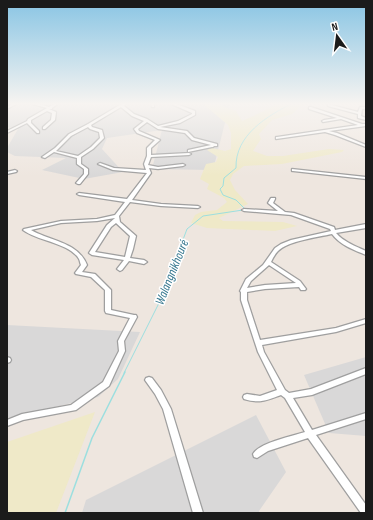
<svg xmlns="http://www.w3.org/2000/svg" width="373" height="520" viewBox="0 0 373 520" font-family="'Sofia Sans Condensed',sans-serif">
<rect width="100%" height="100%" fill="#eee6df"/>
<g fill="#d9d8d8">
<polygon points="7,103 230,103 213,170 152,169 162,130 107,138 102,149 123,172 84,179 42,170 66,158 15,156 7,152 7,148 18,129 7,127"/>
<polygon points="7,325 140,332 118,379 98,397 7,418"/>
<polygon points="366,357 366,436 329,433 304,375"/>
<polygon points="256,415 286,472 259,511 259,513 82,513 86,500"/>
</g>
<g fill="#efe9c8">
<polygon points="202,103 220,103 224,107 236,111 242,121 264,111 278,103 309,103 301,106 292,114 272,120 259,134 261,139 253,151 267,156 283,156 329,149 344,150 342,152 282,164 244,166 233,174 230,180 235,190 248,204 219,218 223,221 283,222 297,226 275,231 207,228 191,223 195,215 201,212 217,210 227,202 224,198 207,189 209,184 200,179 206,164 216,162 218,157 207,150 212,148 225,151 231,149 231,133 228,125"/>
<polygon points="95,412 56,513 7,513 7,442"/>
</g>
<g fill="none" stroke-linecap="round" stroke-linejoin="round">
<g stroke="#9cdfdf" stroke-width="1">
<path d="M245,209l-9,-9 -13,-5 -3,-6 3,-3 1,-8 12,-10c-1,-33 31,-52 57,-65"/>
<polyline points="124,373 160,301 187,229 203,216 243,210"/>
</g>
<polyline stroke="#9cdfdf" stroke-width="1.5" points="65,513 92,438 125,372"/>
<g stroke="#9f9f9f" stroke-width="2.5">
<g id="minor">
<polygon points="13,103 18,103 7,109 7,107"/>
<polygon points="29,103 36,103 49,107 55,103 59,103 52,108 52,109 49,109 56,112 55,120 45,129 43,129 43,127 51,120 52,113 47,111 31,120 31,123 39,131 39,133 37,133 27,123 7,133 7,131 27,121 28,119 47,108"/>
<path d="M123,103h3l-2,3 10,8 13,5 11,7 20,-5 14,-7v-1l-23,-10h5l21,8v4l-15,8 -20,4 27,4 7,7 23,6v2h-3l-1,1h-1l-24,5v-2l23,-5 -19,-5 -7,-7 -27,-4 -11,-7 -9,7 1,2 21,9 -9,8v7l38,-2 2,1 -2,1 -38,2 -3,8 10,2 25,-3 2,1 -2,1 -25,3 -9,-1 2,5 -19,27 29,4 37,2 2,1 -2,1 -37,-2 -31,-4 -11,14 1,6 16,14 -3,13 -3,9 14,2 3,2 -3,2 -15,-3 -7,9 -2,1 -3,-2 7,-9 -32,-5 -3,-2 18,-28 8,-7 -18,3 -36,2 -30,7c19,11 47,12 56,35l-5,7 13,2 16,16v20l23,5h2l1,2 -13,24 1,10 -16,35 -33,24 -53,10 -16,6v-6l15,-6 49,-9 32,-23 16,-31 -1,-10 12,-23 -24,-5 -1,-2v-21l-14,-13 -15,-3 -1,-1 6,-8c-1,-2 -1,-4 -2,-6 -9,-16 -42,-18 -56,-29l1,-1 37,-8 36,-2 18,-4 10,-13 -46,-7 -2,-1 2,-1 48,6 20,-26 -34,-3 -15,-6 2,-1 14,5 32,2 -2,-6 3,-8v-8l8,-8 -18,-7 -3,-4 10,-8 -12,-5 -11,-9 -30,18 1,2 10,3 2,8 -11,11 -12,8v7l7,5v5l-8,10h-2l-2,-1 8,-9v-5l-7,-5v-6l-23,-6 -9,6 -3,-1 13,-9 14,-14 19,-10zM88,127l2,2 9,3 1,6 -9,9 -13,9 -22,-5 15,-15zM116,223l14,13 -5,21 -30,-5 16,-25z"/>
<polygon points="151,103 154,103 154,107 152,107"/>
<polygon points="328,104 358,112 360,107 366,107 366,109 362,109 361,116 366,118 366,120 358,118 358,114 328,106"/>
<polygon points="309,107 311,107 362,124 366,124 366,126 329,131 337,133 366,145 366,147 335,135 325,132 276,139 276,137 277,137 358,125 341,119 323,122 322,121 324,120 337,118 309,109"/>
<polygon points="292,169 366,177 366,179 293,171 292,171"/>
<polygon points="15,170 17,171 16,172 7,174 7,172"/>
<path d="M271,198h4v1l-2,4 12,9 9,1 40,14 1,3 31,-6v4l-30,5c8,9 19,13 30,18v4c-12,-5 -26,-10 -34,-21 -14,3 -44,7 -54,17 -3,3 -5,7 -7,11l29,19 6,8 -1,1h-4l-2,-3 -34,2 -18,3v8l13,40 76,-12 30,-9v4l-30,9 -74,13 2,7 21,38 4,3 22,-4 55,-21v6l-54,21 -19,3 19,32 54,-17v6l-50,16 50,70v8h-5l-53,-75 -40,13 -11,7 -3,-1 -1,-3c6,-11 39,-18 52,-22l-20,-34 -4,-3c-14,5 -21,9 -37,4l-1,-2 1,-2 3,-1 13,2 17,-6 -19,-38 -17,-52v-8l-1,-1 6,-12 17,-14 12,-17 6,-4 10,-4 40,-9 -1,-2 -39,-14 -47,-4 -2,-1 2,-1 34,2 -10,-8zM269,265l27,18 -31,2 -18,3 4,-7z"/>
<polygon points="7,357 10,358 11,360 10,362 7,363"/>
<polygon points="149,377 152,378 161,390 171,409 203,513 193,513 163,409 155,394 145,380 146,378"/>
</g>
</g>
<use href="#minor" fill="#fff" fill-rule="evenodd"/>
</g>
<linearGradient id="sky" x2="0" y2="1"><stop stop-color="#89c5e4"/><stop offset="0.59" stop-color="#f7f4f1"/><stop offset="1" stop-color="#f7f4f1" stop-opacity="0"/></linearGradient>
<rect width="373" height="176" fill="url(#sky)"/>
<g text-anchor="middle" stroke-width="3" stroke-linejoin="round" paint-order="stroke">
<g font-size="13" font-style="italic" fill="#387990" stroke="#fff">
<text transform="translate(171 272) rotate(-68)" y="5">Walangnikhouré</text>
</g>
</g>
<rect width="373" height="520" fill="none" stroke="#1b1b1b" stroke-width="16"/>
<g transform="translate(337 36) rotate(346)" stroke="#ffffff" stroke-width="3" paint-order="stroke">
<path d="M0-3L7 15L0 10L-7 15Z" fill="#1b1b1b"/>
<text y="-6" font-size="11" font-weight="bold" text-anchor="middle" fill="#1b1b1b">N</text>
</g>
</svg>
